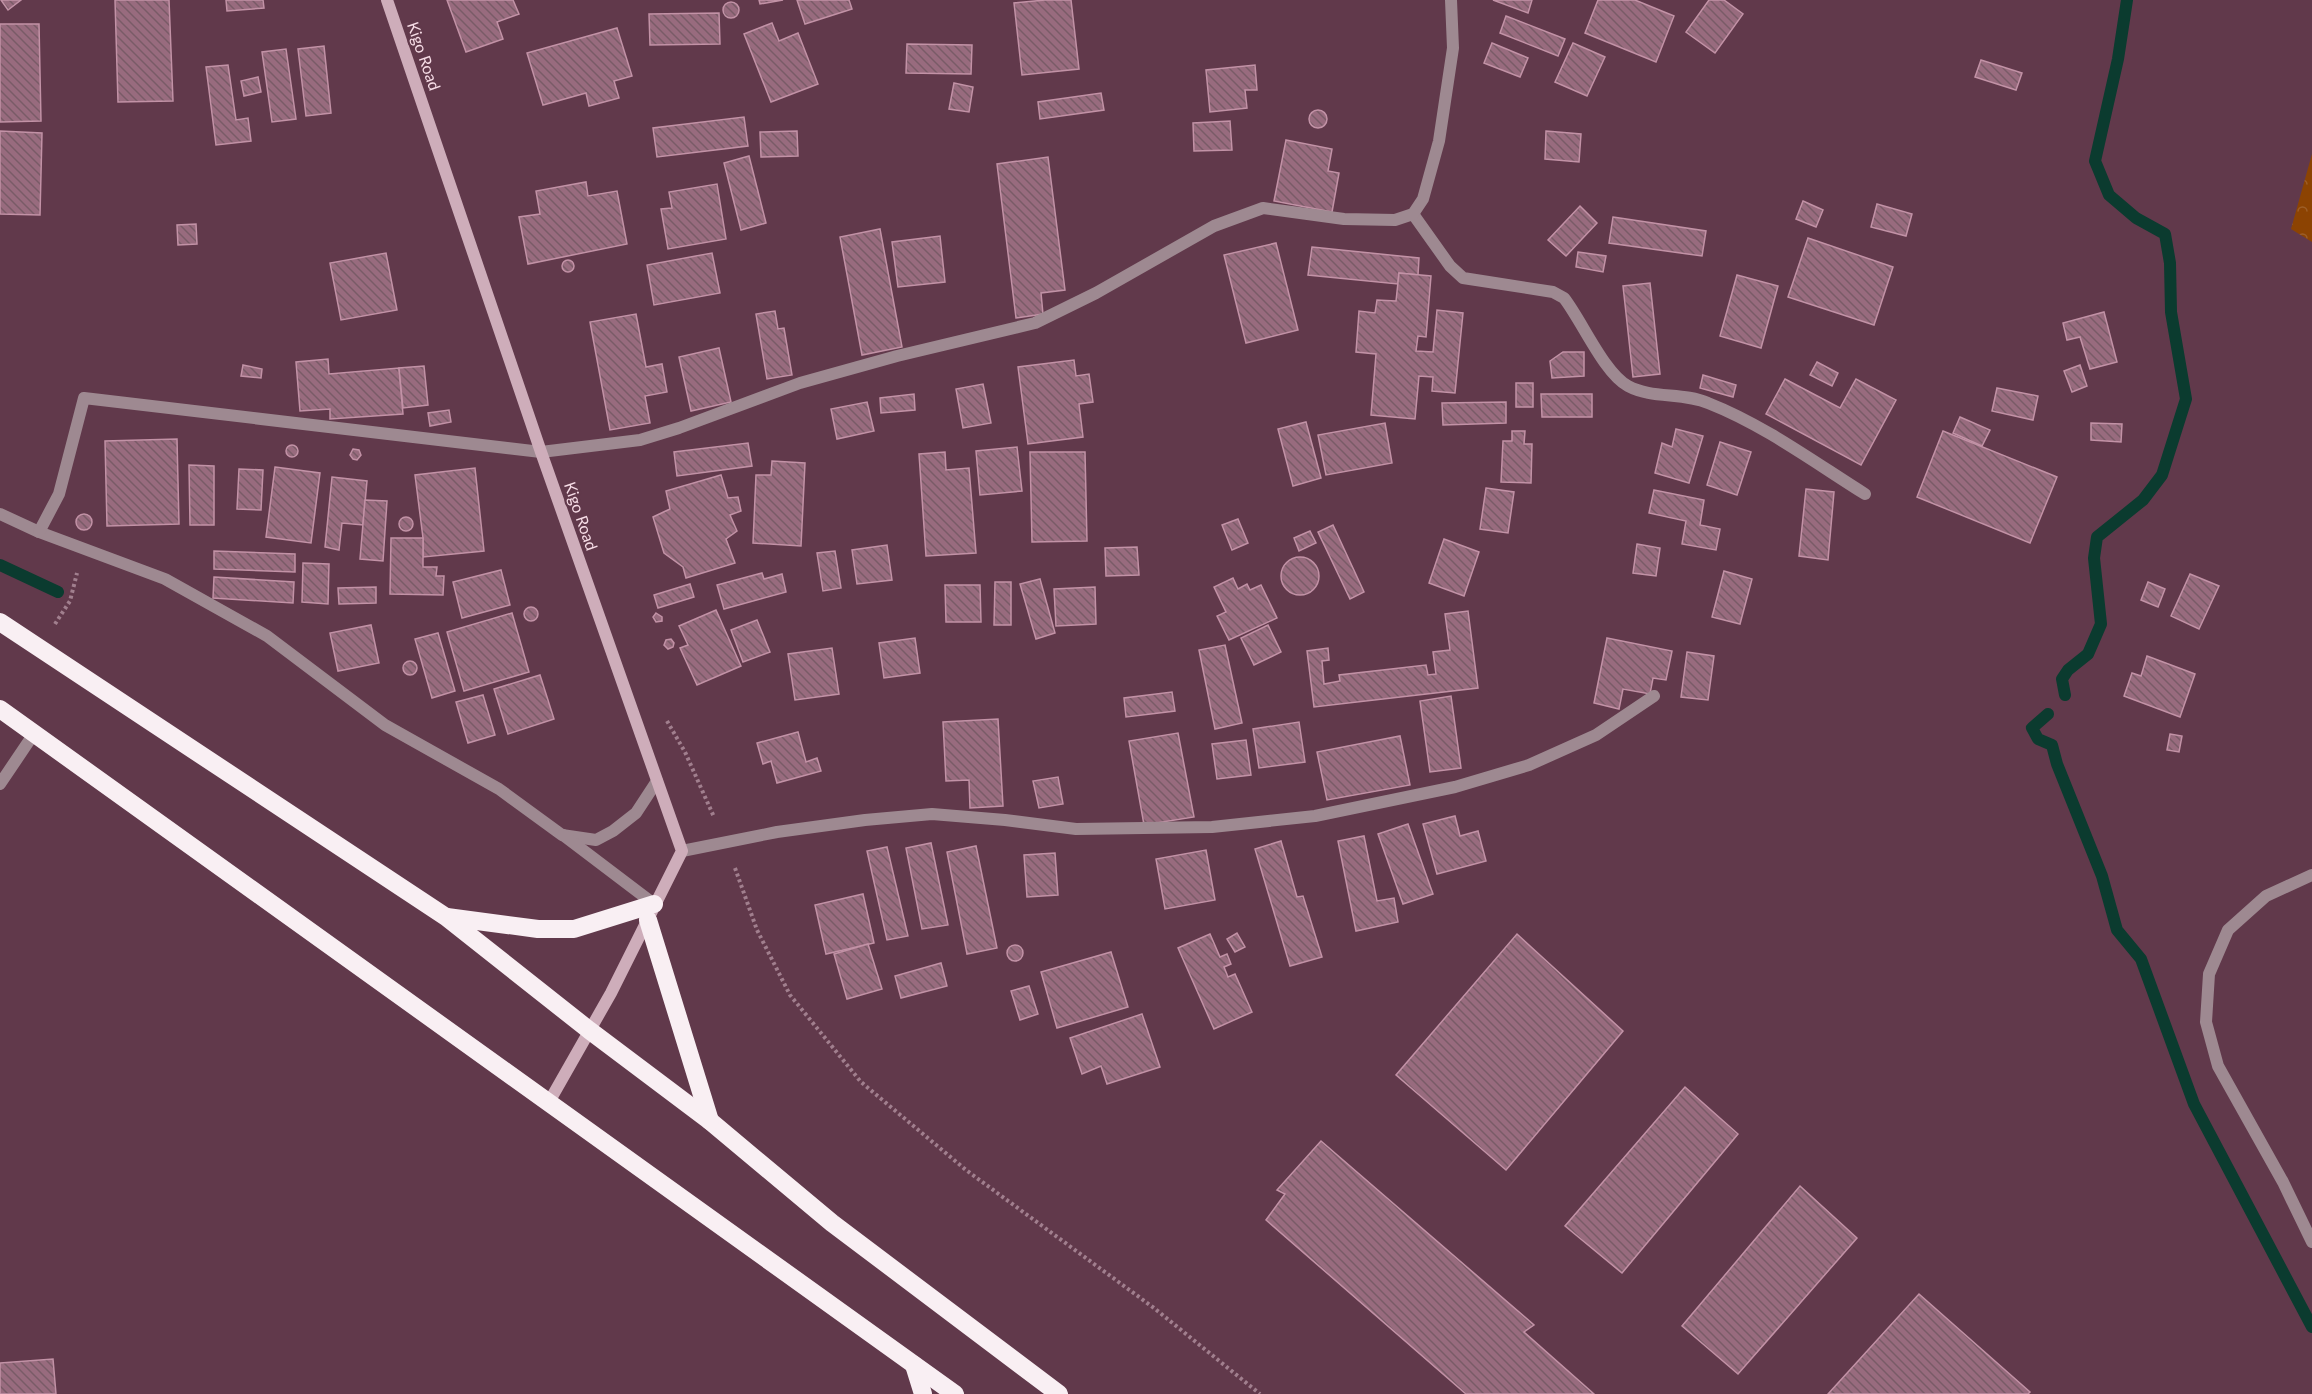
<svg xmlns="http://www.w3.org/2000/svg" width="2312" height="1394" viewBox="0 0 2312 1394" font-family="Lato,sans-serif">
<defs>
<pattern id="forest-crowns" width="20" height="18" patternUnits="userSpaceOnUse" patternTransform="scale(1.5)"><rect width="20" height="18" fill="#8c4302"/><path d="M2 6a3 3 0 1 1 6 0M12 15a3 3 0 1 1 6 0" fill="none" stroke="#9d5e27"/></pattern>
<pattern id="building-back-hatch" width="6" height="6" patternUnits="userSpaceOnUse" patternTransform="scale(1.5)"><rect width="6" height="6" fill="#986b7e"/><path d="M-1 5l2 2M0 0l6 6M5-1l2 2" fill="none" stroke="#795b67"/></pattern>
</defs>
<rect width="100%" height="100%" fill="#61394b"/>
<polygon fill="url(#forest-crowns)" points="2312,154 2312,242 2291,229"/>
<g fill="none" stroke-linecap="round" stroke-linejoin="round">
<g stroke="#0b3b2f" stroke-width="12">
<polyline points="0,565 58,592"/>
<polyline points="2065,695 2062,679 2068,670 2088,654 2101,624 2094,558 2097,537 2143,500 2162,475 2186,399 2171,312 2170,263 2165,234 2136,218 2109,195 2095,161 2118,59 2127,0"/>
<polyline points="2048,714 2032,728 2038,739 2052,745 2057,764 2102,876 2117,930 2141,959 2194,1104 2312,1327"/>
</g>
</g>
<g fill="url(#building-back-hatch)" stroke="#c292a6" stroke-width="1.5">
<polygon points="1,0 21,0 8,10"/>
<polygon points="115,0 169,0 173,101 118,102"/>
<polygon points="226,0 263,0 264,8 227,11"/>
<polygon points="447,0 513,0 519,14 497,22 503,39 466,52"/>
<polygon points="759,0 783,0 760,4"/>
<polygon points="797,0 849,0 852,9 805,24"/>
<polygon points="1045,0 1071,0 1079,69 1022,75 1014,3"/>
<polygon points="1493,0 1532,0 1528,13"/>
<polygon points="1598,0 1635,0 1674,16 1656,62 1585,33"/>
<polygon points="1709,0 1724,0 1743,14 1715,53 1686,32"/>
<circle cx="731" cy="10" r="8"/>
<polygon points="719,13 720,44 650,45 649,14"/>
<polygon points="1506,16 1565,39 1558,56 1500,33"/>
<polygon points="772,23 779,41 798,33 818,84 771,102 744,34"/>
<polygon points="0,24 39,24 41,121 0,122"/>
<polygon points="617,28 632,76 614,81 619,98 589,106 586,93 543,105 527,53"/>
<polygon points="1492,43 1528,58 1520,77 1484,63"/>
<polygon points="1573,43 1605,57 1587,96 1555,82"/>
<polygon points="907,44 972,45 971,74 906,73"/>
<polygon points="324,46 331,113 306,116 298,49"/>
<polygon points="286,49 296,119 272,122 262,52"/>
<polygon points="1981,60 2022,73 2016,90 1975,77"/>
<polygon points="228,65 236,120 248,118 251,141 216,145 206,67"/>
<polygon points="1255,65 1257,90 1245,90 1247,108 1210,112 1206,70"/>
<polygon points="258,77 261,92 244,96 241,81"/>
<polygon points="954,83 973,87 969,112 949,109"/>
<polygon points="1101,93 1104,110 1040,119 1038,102"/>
<circle cx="1318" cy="119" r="9"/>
<polygon points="744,117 748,146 657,157 653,128"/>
<polygon points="1230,121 1232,150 1194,151 1193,123"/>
<polygon points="0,131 42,133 40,215 0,214"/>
<polygon points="797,131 798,156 761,157 760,132"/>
<polygon points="1546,131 1581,134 1579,162 1545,159"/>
<polygon points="1286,140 1332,149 1328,171 1339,173 1332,212 1274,201"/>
<polygon points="749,156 766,223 741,230 724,163"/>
<polygon points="1048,157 1065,290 1041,293 1043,314 1016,318 997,164"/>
<polygon points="586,182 588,196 617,191 627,244 528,264 519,217 540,214 536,191"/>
<polygon points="717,184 726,239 668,249 661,209 672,208 669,192"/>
<polygon points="1803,201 1823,210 1816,227 1796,219"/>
<polygon points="1877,204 1912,214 1906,236 1871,227"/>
<polygon points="1580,206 1597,223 1566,256 1548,240"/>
<polygon points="1613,217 1706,231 1702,256 1609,243"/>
<polygon points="196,224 197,244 178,245 177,225"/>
<polygon points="880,229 902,347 862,355 840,237"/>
<polygon points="940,236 945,282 898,287 892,242"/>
<polygon points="1808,238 1893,267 1874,325 1788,297"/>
<polygon points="1276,243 1298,330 1246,343 1224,255"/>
<polygon points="1312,247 1419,258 1418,275 1399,273 1398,284 1308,275"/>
<polygon points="1578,252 1606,256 1603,272 1576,267"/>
<polygon points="386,253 397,310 341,320 330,263"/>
<polygon points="712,253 720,293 654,305 647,265"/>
<circle cx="568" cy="266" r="6"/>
<polygon points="1399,273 1431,276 1426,337 1418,336 1416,351 1433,352 1437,310 1463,313 1455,393 1432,391 1433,377 1419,376 1415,419 1371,415 1376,354 1356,352 1359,311 1375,313 1377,300 1396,301"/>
<polygon points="1737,275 1778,286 1761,348 1720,336"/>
<polygon points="1650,283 1660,374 1633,377 1623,286"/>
<polygon points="775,311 778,329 784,328 792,375 767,379 756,314"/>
<polygon points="2104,312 2117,362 2090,369 2080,337 2067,340 2063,323"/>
<polygon points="636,314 646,367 662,364 667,392 645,396 650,423 610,430 590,322"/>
<polygon points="719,348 731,402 691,411 679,357"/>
<polygon points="1563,352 1584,352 1584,376 1552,378 1550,361"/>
<polygon points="328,359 329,374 399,368 403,414 330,419 330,409 300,411 296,362"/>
<polygon points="1074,360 1076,376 1089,374 1093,402 1079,404 1083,437 1028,444 1018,367"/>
<polygon points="1817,362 1838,373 1832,386 1810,375"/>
<polygon points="243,365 262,369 261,378 241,376"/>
<polygon points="2080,365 2087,386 2072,392 2064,371"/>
<polygon points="424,366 428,405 403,408 399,368"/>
<polygon points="1703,375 1736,385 1733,397 1700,388"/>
<polygon points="1785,379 1840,408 1856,379 1896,400 1861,465 1766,414"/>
<rect x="1516" y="383" width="17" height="24"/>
<polygon points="983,384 991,423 963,428 956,389"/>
<polygon points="1997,388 2038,396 2033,420 1992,411"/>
<polygon points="914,394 915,410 881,413 880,398"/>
<polygon points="1541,394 1592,394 1592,417 1542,417"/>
<polygon points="867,402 874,431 837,439 831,409"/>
<polygon points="1506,402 1506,423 1443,425 1442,403"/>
<polygon points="449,410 451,422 430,426 428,413"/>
<polygon points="1960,417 1990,430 1982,446 1953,433"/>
<polygon points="1306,422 1321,478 1293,486 1278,429"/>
<polygon points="1385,423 1392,463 1326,475 1318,435"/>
<polygon points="2091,423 2122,424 2121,442 2091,440"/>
<polygon points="1676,429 1703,436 1689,483 1655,473 1662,443 1672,447"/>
<polygon points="1512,431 1525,431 1524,444 1532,444 1531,483 1501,482 1503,441 1512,441"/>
<polygon points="1943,431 2057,477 2030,543 1917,497"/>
<polygon points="177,439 179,524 107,526 105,441"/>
<polygon points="1720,442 1751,452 1737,495 1707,485"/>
<polygon points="748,443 752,466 677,476 674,452"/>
<circle cx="292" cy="451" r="6"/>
<polygon points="1017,447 1022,491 980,495 976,451"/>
<polygon points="353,449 359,450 361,455 357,460 353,459 350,455"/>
<polygon points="945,452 946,470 969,468 976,553 926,556 919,454"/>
<polygon points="1030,452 1085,452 1087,541 1032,542"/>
<polygon points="772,461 805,463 801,546 753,543 756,475 771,475"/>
<polygon points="189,465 214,466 214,525 190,525"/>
<polygon points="275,467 320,473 311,543 266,537"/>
<polygon points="475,468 484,551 423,557 423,538 415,475"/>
<polygon points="239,469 263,470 261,510 237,509"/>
<polygon points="721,475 728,498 738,497 741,511 730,515 737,531 726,539 735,563 686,578 683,567 664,553 653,517 670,509 666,491"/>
<polygon points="332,477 367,481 363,525 342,523 339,550 325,547"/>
<polygon points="1486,488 1514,492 1508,533 1480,529"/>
<polygon points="1806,489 1834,492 1828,560 1799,556"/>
<polygon points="1654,490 1704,500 1700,525 1720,529 1716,550 1682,544 1686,521 1649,513"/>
<polygon points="365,500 387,501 383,561 360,559"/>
<circle cx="84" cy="522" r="8"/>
<circle cx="406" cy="524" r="7"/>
<polygon points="1238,519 1248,543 1232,550 1222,525"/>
<polygon points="1333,525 1364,592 1350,599 1318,532"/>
<polygon points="1310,531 1316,543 1299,551 1294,538"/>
<polygon points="391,538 423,538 423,567 437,567 436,576 444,576 443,595 390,594"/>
<polygon points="1444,539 1479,552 1464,596 1429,583"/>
<polygon points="1637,544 1660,548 1656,576 1633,573"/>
<polygon points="887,545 892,580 857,584 852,550"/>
<polygon points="1137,547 1139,575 1106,576 1105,548"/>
<polygon points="214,551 295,554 295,572 214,569"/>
<polygon points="835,551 841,588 823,591 817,553"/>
<circle cx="1300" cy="576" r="19"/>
<polygon points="303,563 329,564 328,604 302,602"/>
<polygon points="501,570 510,605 462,618 453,582"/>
<polygon points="1724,571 1752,579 1740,624 1712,617"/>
<polygon points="762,573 764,579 782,574 786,592 724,609 717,585"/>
<polygon points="2190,574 2219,586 2199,629 2171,616"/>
<polygon points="214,577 294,582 293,603 213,598"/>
<polygon points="1233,578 1238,589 1247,584 1250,590 1261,585 1277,618 1229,640 1217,616 1226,612 1214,587"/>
<polygon points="1040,579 1055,633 1036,639 1020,584"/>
<polygon points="995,582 1011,582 1011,625 994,625"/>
<polygon points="2148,582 2165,589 2158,607 2141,600"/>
<polygon points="690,584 694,597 658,608 654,595"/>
<polygon points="945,585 980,585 981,622 946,622"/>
<polygon points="376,587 376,603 339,604 338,588"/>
<polygon points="1095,587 1096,624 1056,626 1054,589"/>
<circle cx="531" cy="614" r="7"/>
<polygon points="716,610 741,666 697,685 680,648 688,645 679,626"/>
<polygon points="1468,611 1478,688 1314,707 1307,651 1328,648 1329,660 1322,661 1324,684 1340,681 1339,675 1426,665 1428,675 1436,674 1433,652 1450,650 1445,614"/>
<polygon points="512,613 529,672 464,691 447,632"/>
<polygon points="656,613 662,617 662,621 656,622 653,617"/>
<polygon points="757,620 770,652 743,662 731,630"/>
<polygon points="371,625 379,663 338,671 330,633"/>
<polygon points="1268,625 1281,652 1254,665 1241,638"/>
<polygon points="438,633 455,691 432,698 415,639"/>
<polygon points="915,638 920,673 884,678 879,643"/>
<polygon points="1607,638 1672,651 1666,680 1653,678 1650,694 1623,689 1619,709 1594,703"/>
<polygon points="671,639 674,643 673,647 668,649 664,645 666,640"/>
<polygon points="1225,645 1242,723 1215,729 1199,650"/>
<polygon points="832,648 839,694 795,700 788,654"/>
<polygon points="1687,652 1714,656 1708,700 1681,697"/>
<polygon points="2147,656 2195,674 2180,717 2124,696 2132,673 2141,676"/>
<circle cx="410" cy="668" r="7"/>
<polygon points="540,675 554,719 508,734 494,689"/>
<polygon points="1172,692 1175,711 1126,717 1124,698"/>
<polygon points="483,695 495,735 468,743 456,702"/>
<polygon points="1451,696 1461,768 1430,772 1420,701"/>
<polygon points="998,719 1003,806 970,808 969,780 946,781 943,722"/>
<polygon points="1299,722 1305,762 1259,768 1253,729"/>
<polygon points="798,732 806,762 817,758 821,771 777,783 771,761 763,764 757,743"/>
<polygon points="1178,733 1194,817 1144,825 1129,741"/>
<polygon points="2170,734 2182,736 2179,752 2167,750"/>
<polygon points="1400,736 1410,785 1327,800 1317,752"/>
<polygon points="1246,740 1251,775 1217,779 1212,744"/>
<polygon points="1058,777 1063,804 1039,808 1033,781"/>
<polygon points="1455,816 1460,836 1478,831 1486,861 1437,874 1423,824"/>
<polygon points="1408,824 1433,894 1403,904 1378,834"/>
<polygon points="1364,836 1377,901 1394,898 1398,922 1356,931 1338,841"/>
<polygon points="1281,841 1297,897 1303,896 1322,957 1290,966 1255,849"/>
<polygon points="931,843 948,925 922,929 906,848"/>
<polygon points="976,846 997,948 967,954 947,852"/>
<polygon points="887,847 908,936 887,940 867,851"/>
<polygon points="1206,850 1215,900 1165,909 1156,859"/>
<polygon points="1055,853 1058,895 1027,897 1024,855"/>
<polygon points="863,894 874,943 826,954 815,905"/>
<polygon points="1237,933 1245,947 1235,952 1227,939"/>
<polygon points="1210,934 1220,957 1227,954 1231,964 1224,967 1228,977 1235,974 1252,1012 1214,1029 1178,948"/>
<polygon points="1517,934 1623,1031 1506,1170 1396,1075"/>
<polygon points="868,944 882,989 847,999 834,954"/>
<circle cx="1015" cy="953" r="8"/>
<polygon points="1111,952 1128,1007 1057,1028 1041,972"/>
<polygon points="941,963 947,986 901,998 895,976"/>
<polygon points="1029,986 1038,1014 1020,1020 1011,991"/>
<polygon points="1142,1014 1160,1067 1107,1084 1101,1066 1082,1074 1070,1038"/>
<polygon points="1685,1087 1738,1134 1622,1273 1565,1226"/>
<polygon points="1321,1141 1534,1325 1524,1332 1594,1394 1466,1394 1266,1220 1285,1194 1277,1190"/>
<polygon points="1800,1186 1857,1238 1738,1374 1682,1326"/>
<polygon points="1919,1294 2030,1392 2028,1394 1828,1394"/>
<polygon points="53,1359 56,1394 0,1394 0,1363"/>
</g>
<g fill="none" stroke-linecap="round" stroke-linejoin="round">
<g stroke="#a17f8e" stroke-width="4" stroke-dasharray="3 3" stroke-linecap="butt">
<polyline points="55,624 70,601 77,573"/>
<polyline points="667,721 685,752 714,817"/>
<polyline points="735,868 757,930 790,995 861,1082 966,1170 1154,1308 1260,1394"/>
</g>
<g stroke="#9e8991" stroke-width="12">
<path d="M1413,214l37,52 13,12 90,14 11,6c18,23 40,75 64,88 24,13 55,6 80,17 56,22 106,59 157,91"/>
<polyline points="0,514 39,532 165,579 267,636 385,725 499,789 562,835 596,840 613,831 636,813 657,781"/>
<polyline points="39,532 59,494 84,398 541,452 640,440 679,428 800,383 897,356 1035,323 1096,293 1214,226 1263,208 1344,219 1395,220 1413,214 1423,199 1439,141 1453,48 1451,0"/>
<polyline points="0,784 35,732"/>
<polyline points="563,835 654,904"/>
<polyline points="682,851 777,832 865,820 932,814 1005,820 1076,829 1212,827 1315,816 1455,787 1529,765 1596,735 1654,696"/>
<polyline points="2312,875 2266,896 2228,930 2209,974 2206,1022 2218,1066 2283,1182 2312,1242"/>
</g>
<polyline stroke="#ceadba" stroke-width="12" points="387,0 541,452 682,851 611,993 549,1102"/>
<g stroke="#f9eff3" stroke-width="18">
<polyline points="0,622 446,917 589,1030 710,1121 832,1223 1059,1394"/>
<polyline points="0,709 955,1394"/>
<polyline points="447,917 538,929 574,929 654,904"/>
<polyline points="648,920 710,1121"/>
<polyline points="914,1365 923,1394"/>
</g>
</g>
<g text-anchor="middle" stroke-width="4.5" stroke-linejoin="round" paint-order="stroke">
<g font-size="16" fill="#f7dde7" stroke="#61394b">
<text transform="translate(424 56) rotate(71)" y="6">Kigo Road</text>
<text transform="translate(581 516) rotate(71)" y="6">Kigo Road</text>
</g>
</g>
</svg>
